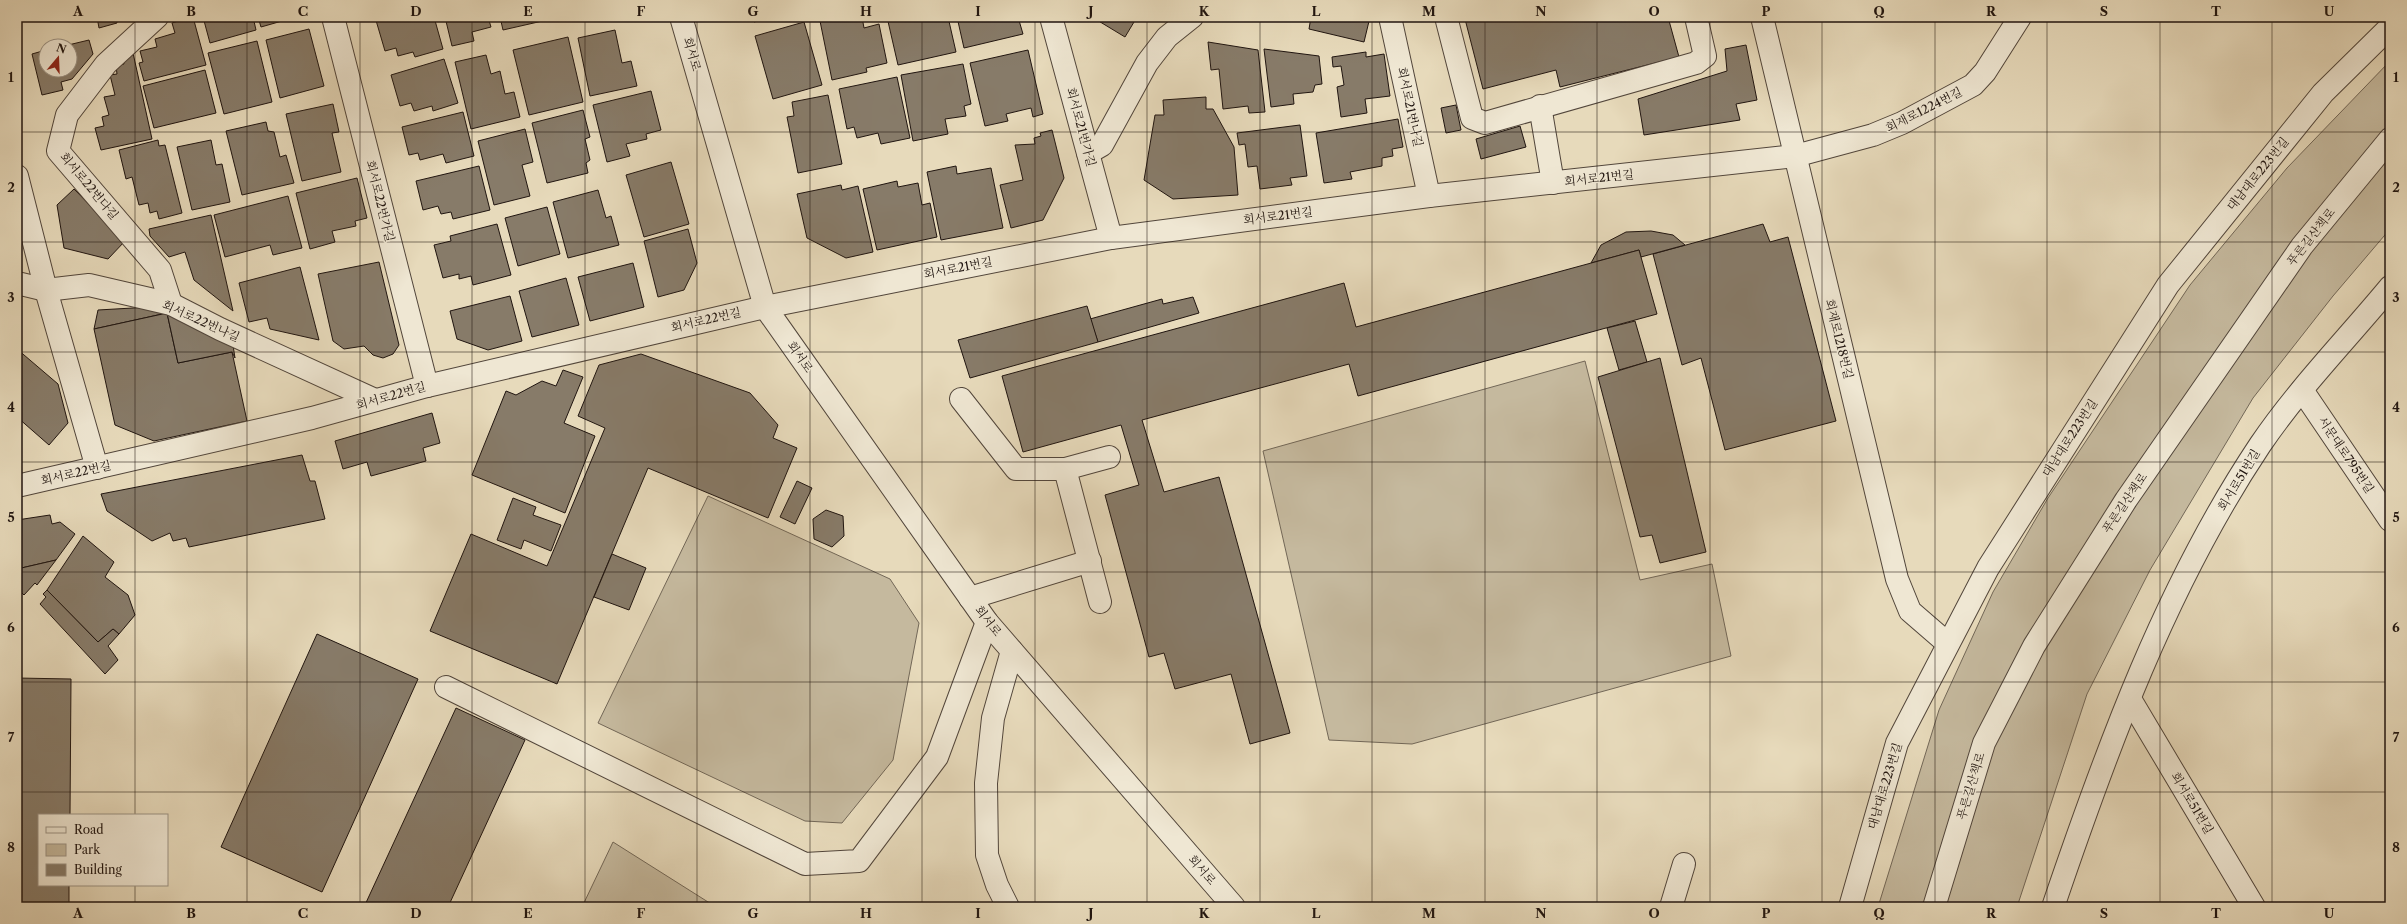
<svg xmlns="http://www.w3.org/2000/svg" width="2407" height="924" viewBox="0 0 2407 924" font-family="'Libre Caslon Text','Noto Serif KR',serif">
<rect width="100%" height="100%" fill="#e7dabb"/>
<filter id="stains"><feTurbulence type="fractalNoise" baseFrequency=".005" numOctaves="4"/><feColorMatrix values="0 0 0 0 .2 0 0 0 0 .09 0 0 0 0 .02 0 0 0 .5 -.17"/></filter>
<radialGradient id="worn" r=".72"><stop offset=".6" stop-color="#630" stop-opacity="0"/><stop offset="1" stop-color="#630" stop-opacity=".3"/></radialGradient>
<g fill="#c5b99e" stroke="#726757">
<polygon points="2390,61 2390,229 2333,296 2253,398 2150,570 2087,694 2017,907 1878,907 1939,710 1993,592 2048,498 2190,285 2287,168"/>
<polygon points="1585,361 1640,580 1712,564 1731,656 1412,744 1329,740 1263,451"/>
<polygon points="708,496 890,579 919,623 893,760 842,823 805,821 598,723"/>
<polygon points="613,842 716,907 582,907"/>
</g>
<g fill="#877b69" stroke="#201510">
<polygon points="97,17 116,17 117,23 99,28"/>
<polygon points="191,17 193,17 206,65 144,81 139,63 143,62 140,51 157,47 155,39 175,33 172,23"/>
<polygon points="203,17 253,17 256,30 210,43"/>
<polygon points="258,17 296,17 261,27"/>
<polygon points="375,17 434,17 443,49 415,57 413,52 398,56 396,48 385,51"/>
<polygon points="445,17 488,17 491,27 472,32 474,41 452,46"/>
<polygon points="500,17 560,17 503,30"/>
<polygon points="753,17 774,17 754,22"/>
<polygon points="824,17 862,17 864,28 879,24 887,63 866,68 867,72 832,80 820,21 825,20"/>
<polygon points="887,17 948,17 956,52 898,65"/>
<polygon points="957,17 1018,17 1023,34 964,48"/>
<polygon points="1092,17 1137,17 1125,37"/>
<polygon points="1311,17 1370,17 1364,42 1309,29"/>
<polygon points="1472,17 1668,17 1679,57 1560,87 1556,70 1483,89 1465,19"/>
<polygon points="804,22 822,85 773,99 755,36"/>
<polygon points="309,29 324,86 280,98 266,40"/>
<polygon points="615,30 622,63 631,61 637,86 590,96 578,38"/>
<polygon points="568,37 583,102 529,115 513,50"/>
<polygon points="89,40 93,54 72,79 61,82 63,90 42,95 32,54 46,50 46,70 70,70 70,46 64,46"/>
<polygon points="257,41 272,102 224,114 208,53"/>
<polygon points="1208,42 1258,50 1265,112 1249,113 1248,106 1223,109 1219,69 1211,70"/>
<polygon points="1746,45 1757,100 1736,104 1740,120 1644,135 1638,99 1727,71 1725,49"/>
<polygon points="1264,49 1319,56 1322,84 1315,85 1313,92 1293,94 1294,104 1271,107"/>
<polygon points="1028,50 1043,114 1033,117 1031,108 1006,114 1008,121 985,126 970,63"/>
<polygon points="1366,52 1366,57 1384,54 1390,96 1365,99 1367,113 1341,117 1337,87 1344,85 1341,66 1333,67 1332,57"/>
<polygon points="133,53 152,139 101,150 95,128 104,126 102,117 109,115 104,97 115,95 110,75 117,74 116,66 124,64 123,60"/>
<polygon points="486,55 491,74 500,71 505,94 514,92 520,117 471,129 455,62"/>
<polygon points="444,59 458,103 433,111 432,106 414,111 411,103 400,106 391,75"/>
<polygon points="963,64 971,104 964,106 966,116 945,119 948,134 913,141 901,75"/>
<polygon points="205,70 216,113 154,128 143,86"/>
<polygon points="897,77 910,138 881,144 878,133 857,138 854,127 847,129 839,89"/>
<polygon points="651,91 661,130 646,134 647,139 626,144 630,156 607,162 593,105"/>
<polygon points="828,95 842,164 798,173 787,117 794,116 792,102"/>
<polygon points="1206,97 1206,109 1213,109 1234,147 1238,195 1173,199 1144,180 1155,115 1164,115 1163,100"/>
<polygon points="333,104 339,132 332,133 341,172 302,181 286,114"/>
<polygon points="1456,105 1461,130 1446,133 1441,108"/>
<polygon points="583,110 590,137 585,139 590,160 586,163 588,173 547,183 532,123"/>
<polygon points="463,112 474,156 446,163 443,154 420,160 418,153 409,155 402,127"/>
<polygon points="1398,119 1403,147 1392,149 1393,156 1382,158 1382,166 1350,172 1352,179 1324,183 1316,133"/>
<polygon points="266,122 268,131 274,132 280,157 286,155 294,183 242,195 226,131"/>
<polygon points="1300,125 1307,176 1290,178 1292,185 1260,189 1257,166 1248,167 1245,144 1239,145 1237,133"/>
<polygon points="1520,126 1526,147 1481,159 1476,139"/>
<polygon points="525,129 533,162 522,165 530,196 494,205 478,141"/>
<polygon points="1052,130 1064,178 1043,220 1011,228 1000,185 1023,180 1015,145 1035,144 1034,138 1041,136 1040,133"/>
<polygon points="158,140 159,146 165,145 182,213 159,219 157,211 150,213 148,203 139,205 132,177 126,179 119,150"/>
<polygon points="211,140 216,165 222,164 230,202 192,210 177,147"/>
<polygon points="671,162 689,224 644,237 626,175"/>
<polygon points="479,166 490,210 453,219 451,212 441,214 438,206 423,210 416,181"/>
<polygon points="956,166 957,174 991,168 1003,228 941,240 927,172"/>
<polygon points="357,178 367,218 355,221 356,226 332,231 335,242 310,249 296,193"/>
<polygon points="897,181 898,187 918,183 922,205 930,203 937,237 877,250 863,189"/>
<polygon points="841,185 842,190 858,186 873,252 846,258 807,238 797,194"/>
<polygon points="74,189 125,241 108,259 64,248 57,205"/>
<polygon points="598,190 606,218 611,216 619,245 568,258 553,202"/>
<polygon points="288,196 302,248 273,255 270,245 225,257 214,215"/>
<polygon points="547,207 560,254 518,266 505,218"/>
<polygon points="211,215 233,311 194,280 185,252 169,257 150,236 149,229"/>
<polygon points="497,224 511,275 473,285 471,276 459,279 459,274 443,278 434,245 451,241 450,236"/>
<polygon points="1763,224 1770,242 1788,237 1836,421 1725,450 1701,358 1682,365 1653,254"/>
<polygon points="688,229 697,263 684,290 658,297 644,241"/>
<polygon points="1651,231 1673,235 1685,245 1641,257 1639,250 1591,263 1601,245 1626,232"/>
<polygon points="1639,250 1657,314 1358,396 1349,364 1142,420 1164,492 1219,477 1290,733 1250,744 1231,674 1175,689 1164,653 1149,657 1105,495 1139,485 1121,425 1023,452 1002,376 1344,283 1356,327"/>
<polygon points="379,262 399,345 393,354 383,358 373,355 364,346 344,349 333,341 318,274"/>
<polygon points="633,263 644,307 590,321 578,277"/>
<polygon points="300,267 319,340 270,329 267,318 249,322 239,283"/>
<polygon points="566,278 579,325 532,337 519,291"/>
<polygon points="510,296 522,341 488,350 457,339 450,311"/>
<polygon points="1193,297 1199,313 1098,342 1090,319 1162,299 1163,304"/>
<polygon points="1087,306 1098,342 970,378 958,340"/>
<polygon points="150,307 167,313 94,329 98,310"/>
<polygon points="167,313 178,363 232,352 247,421 154,441 115,425 94,329"/>
<polygon points="167,313 233,345 235,358 232,352 178,363"/>
<polygon points="1635,321 1647,362 1619,370 1607,328"/>
<polygon points="17,349 58,384 68,423 49,445 17,417"/>
<polygon points="641,354 750,393 778,425 773,438 797,448 768,518 648,468 557,684 430,631 471,534 547,566 605,428 578,416 599,365"/>
<polygon points="1660,358 1706,552 1660,563 1652,535 1640,537 1598,377"/>
<polygon points="563,370 583,377 564,423 595,436 565,513 472,475 506,391 516,395 542,381 556,386"/>
<polygon points="432,413 440,443 423,448 426,461 371,476 367,462 343,469 335,441"/>
<polygon points="302,455 310,481 315,481 325,519 189,547 186,538 173,541 170,533 152,541 107,511 101,494"/>
<polygon points="797,481 812,488 795,524 780,517"/>
<polygon points="513,498 536,507 533,515 561,525 551,551 524,540 521,549 497,540"/>
<polygon points="826,510 843,516 844,536 832,547 814,539 813,519"/>
<polygon points="50,515 52,524 60,522 75,534 56,560 17,569 17,520"/>
<polygon points="83,536 114,562 105,577 128,595 135,615 119,634 113,629 98,642 47,590"/>
<polygon points="612,554 646,568 629,610 594,597"/>
<polygon points="56,560 37,585 35,583 24,595 17,588 17,569"/>
<polygon points="47,590 98,642 113,629 119,634 108,646 118,660 105,674 40,604 46,597 43,594"/>
<polygon points="317,634 418,679 322,892 221,847"/>
<polygon points="17,678 71,679 70,815 39,815 39,885 69,885 69,907 17,907"/>
<polygon points="456,708 525,740 448,907 364,907"/>
</g>
<g fill="none" stroke-linecap="round" stroke-linejoin="round">
<g stroke="#52463b" stroke-width="24">
<g id="minor">
<polyline points="157,17 106,64 67,115 58,151 160,270 171,304"/>
<polyline points="333,17 427,386"/>
<polyline points="681,17 765,307 987,622 1234,907"/>
<polyline points="1051,17 1111,238"/>
<polyline points="1390,17 1429,196"/>
<polyline points="1446,17 1472,118 1485,123 1696,63 1705,56 1696,17"/>
<polyline points="1762,17 1897,579 1910,611 1947,643"/>
<polyline points="1540,106 1553,183"/>
<polyline points="1088,153 1102,145 1147,63 1167,37 1192,17"/>
<polyline points="17,176 46,290 97,468"/>
<polyline points="17,283 46,290 89,285 171,304 220,329 375,400"/>
<polyline points="2302,390 2390,520"/>
<polyline points="961,399 1016,469 1065,469 1109,457"/>
<polyline points="1065,469 1100,602"/>
<polyline points="17,486 312,418 427,386 765,307 1111,238 1429,196 1795,156 1873,135 1902,123 1973,85 1985,72 2020,17"/>
<polyline points="970,598 1090,561"/>
<polyline points="446,687 805,864 859,861 937,757 987,622"/>
<polyline points="2130,699 2254,907"/>
<polyline points="1008,907 997,885 987,855 986,783 993,718 1012,651"/>
<polyline points="1671,907 1684,864"/>
<polyline points="1850,907 1897,743 1988,568 2168,285 2323,93 2390,27"/>
<polyline points="1934,907 1984,743 2034,646 2126,500 2302,246 2390,139"/>
<path d="M2053,907c54,-159 113,-321 207,-462 38,-56 87,-106 130,-158"/>
</g>
</g>
<use href="#minor" stroke="#efe7d3" stroke-width="22"/>
</g>
<path fill="none" stroke="#201510" stroke-width="1" stroke-opacity="0.55" d="M135,17v798M247,17v890M360,17v890M472,17v890M585,17v890M697,17v890M810,17v890M922,17v890M1035,17v890M1147,17v890M1260,17v890M1372,17v890M1485,17v890M1597,17v890M1710,17v890M1822,17v890M1935,17v890M2047,17v890M2160,17v890M2272,17v890M17,132h2373M17,242h2373M17,352h2373M17,462h2373M17,572h2373M17,682h2373M17,792h2373M135,885v22"/>
<g text-anchor="middle" stroke-width="3" stroke-linejoin="round" paint-order="stroke">
<g font-size="12" fill="#201510" stroke="#efe7d3">
<text transform="translate(692 54) rotate(74)" y="4">회서로</text>
<text transform="translate(1410 107) rotate(78)" y="4">회서로21번나길</text>
<text transform="translate(1924 110) rotate(-27)" y="4">회재로1224번길</text>
<text transform="translate(1081 127) rotate(75)" y="4">회서로21번가길</text>
<text transform="translate(2258 174) rotate(-51)" y="4">대남대로223번길</text>
<text transform="translate(1599 178) rotate(-6)" y="4">회서로21번길</text>
<text transform="translate(89 186) rotate(50)" y="4">회서로22번다길</text>
<text transform="translate(380 201) rotate(76)" y="4">회서로22번가길</text>
<text transform="translate(1278 216) rotate(-7)" y="4">회서로21번길</text>
<text transform="translate(2311 237) rotate(-52)" y="4">푸른길산책로</text>
<text transform="translate(958 268) rotate(-11)" y="4">회서로21번길</text>
<text transform="translate(706 320) rotate(-13)" y="4">회서로22번길</text>
<text transform="translate(201 321) rotate(24)" y="4">회서로22번나길</text>
<text transform="translate(1839 339) rotate(76)" y="4">회재로1218번길</text>
<text transform="translate(800 357) rotate(55)" y="4">회서로</text>
<text transform="translate(391 396) rotate(-16)" y="4">회서로22번길</text>
<text transform="translate(2070 438) rotate(-57)" y="4">대남대로223번길</text>
<text transform="translate(2346 455) rotate(56)" y="4">서문대로795번길</text>
<text transform="translate(76 473) rotate(-13)" y="4">회서로22번길</text>
<text transform="translate(2239 480) rotate(-59)" y="4">회서로51번길</text>
<text transform="translate(2125 503) rotate(-56)" y="4">푸른길산책로</text>
<text transform="translate(988 621) rotate(52)" y="4">회서로</text>
<text transform="translate(1885 786) rotate(-73)" y="4">대남대로223번길</text>
<text transform="translate(1971 786) rotate(-73)" y="4">푸른길산책로</text>
<text transform="translate(2192 803) rotate(59)" y="4">회서로51번길</text>
<text transform="translate(1202 870) rotate(49)" y="4">회서로</text>
</g>
</g>
<rect width="2407" height="924" fill="none" stroke="#e7dabb" stroke-width="44"/>
<rect x="38" y="814" width="130" height="72" fill="#efe7d3" stroke="#9c9385"/>
<rect x="46" y="827" width="20" height="6" fill="#efe7d3" stroke="#9c9385"/>
<text x="74" y="834" font-size="12" fill="#201510">Road</text>
<rect x="46" y="844" width="20" height="12" fill="#c5b99e" stroke="#9c9385"/>
<text x="74" y="854" font-size="12" fill="#201510">Park</text>
<rect x="46" y="864" width="20" height="12" fill="#877b69" stroke="#9c9385"/>
<text x="74" y="874" font-size="12" fill="#201510">Building</text>
<g transform="translate(58 58) rotate(19)"><circle r="19" fill="#efe7d3" stroke="#9c9385"/>
<path d="M0-3L7 15L0 10L-7 15Z" fill="#8f2418"/>
<text y="-6" font-size="11" font-weight="bold" text-anchor="middle" fill="#201510">N</text>
</g>
<rect x="22" y="22" width="2363" height="880" fill="none" stroke="#201510" stroke-width="1.5"/>
<g font-size="13" text-anchor="middle" font-weight="bold" fill="#201510">
<text x="78" y="16">A</text>
<text x="191" y="16">B</text>
<text x="303" y="16">C</text>
<text x="416" y="16">D</text>
<text x="528" y="16">E</text>
<text x="641" y="16">F</text>
<text x="753" y="16">G</text>
<text x="866" y="16">H</text>
<text x="978" y="16">I</text>
<text x="1091" y="16">J</text>
<text x="1204" y="16">K</text>
<text x="1316" y="16">L</text>
<text x="1429" y="16">M</text>
<text x="1541" y="16">N</text>
<text x="1654" y="16">O</text>
<text x="1766" y="16">P</text>
<text x="1879" y="16">Q</text>
<text x="1991" y="16">R</text>
<text x="2104" y="16">S</text>
<text x="2216" y="16">T</text>
<text x="2329" y="16">U</text>
<text x="11" y="82">1</text>
<text x="2396" y="82">1</text>
<text x="11" y="192">2</text>
<text x="2396" y="192">2</text>
<text x="11" y="302">3</text>
<text x="2396" y="302">3</text>
<text x="11" y="412">4</text>
<text x="2396" y="412">4</text>
<text x="11" y="522">5</text>
<text x="2396" y="522">5</text>
<text x="11" y="632">6</text>
<text x="2396" y="632">6</text>
<text x="11" y="742">7</text>
<text x="2396" y="742">7</text>
<text x="11" y="852">8</text>
<text x="2396" y="852">8</text>
<text x="78" y="918">A</text>
<text x="191" y="918">B</text>
<text x="303" y="918">C</text>
<text x="416" y="918">D</text>
<text x="528" y="918">E</text>
<text x="641" y="918">F</text>
<text x="753" y="918">G</text>
<text x="866" y="918">H</text>
<text x="978" y="918">I</text>
<text x="1091" y="918">J</text>
<text x="1204" y="918">K</text>
<text x="1316" y="918">L</text>
<text x="1429" y="918">M</text>
<text x="1541" y="918">N</text>
<text x="1654" y="918">O</text>
<text x="1766" y="918">P</text>
<text x="1879" y="918">Q</text>
<text x="1991" y="918">R</text>
<text x="2104" y="918">S</text>
<text x="2216" y="918">T</text>
<text x="2329" y="918">U</text>
</g>
<rect width="100%" height="100%" filter="url(#stains)"/>
<rect width="100%" height="100%" fill="url(#worn)"/>
</svg>
